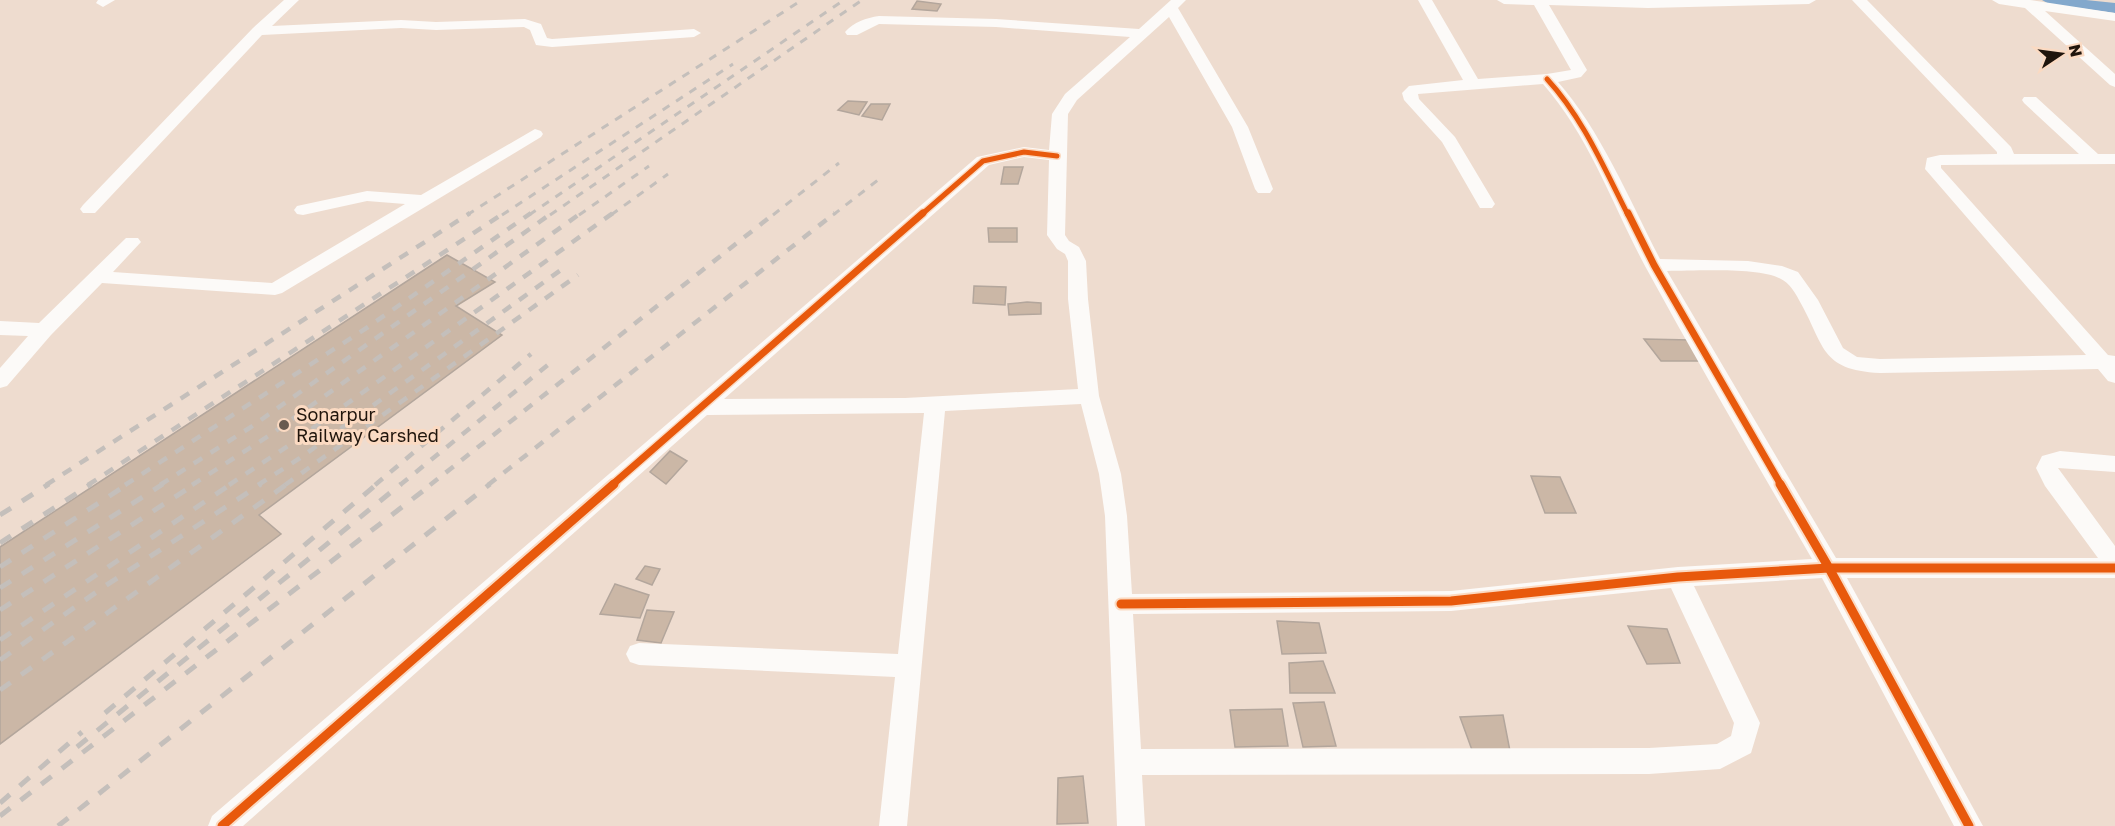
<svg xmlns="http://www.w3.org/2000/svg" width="2115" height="826" viewBox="0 0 2115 826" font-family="'Golos Text',sans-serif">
<rect width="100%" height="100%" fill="#eedccf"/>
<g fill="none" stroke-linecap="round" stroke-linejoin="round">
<polygon fill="#83a8cc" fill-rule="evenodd" points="2042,0 2086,0 2115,3 2115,13 2049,4"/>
</g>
<g fill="#cbb7a6" stroke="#b3a69c" stroke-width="1.5">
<polygon points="917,1 941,4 937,11 912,9"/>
<polygon points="848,101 867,102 859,115 838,110"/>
<polygon points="871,104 890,104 882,120 862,116"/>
<polygon points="1004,167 1023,167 1018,184 1001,184"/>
<polygon points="988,228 1017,228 1017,242 989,242"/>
<polygon points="447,255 495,282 456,306 502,335 259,515 281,534 0,744 0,547"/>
<polygon points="974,286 1006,287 1005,305 973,303"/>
<polygon points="1027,302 1041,303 1041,314 1009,315 1008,304"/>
<polygon points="1644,339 1691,340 1702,361 1661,361"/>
<polygon points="670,451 687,461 666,484 650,472"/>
<polygon points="1531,476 1560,477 1576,513 1545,513"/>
<polygon points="645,566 660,569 652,585 636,579"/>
<polygon points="615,584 649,595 640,618 600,614"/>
<polygon points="647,610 674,612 661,643 637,640"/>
<polygon points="1277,621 1319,623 1326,653 1282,654"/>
<polygon points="1628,626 1667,629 1680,663 1647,664"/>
<polygon points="1323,661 1335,693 1290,693 1289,663"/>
<polygon points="1324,702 1336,746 1303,747 1293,703"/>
<polygon points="1282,709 1288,746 1235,747 1230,710"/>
<polygon points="1503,715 1510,751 1472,750 1460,717"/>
<polygon points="1083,776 1088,823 1057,824 1058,778"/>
</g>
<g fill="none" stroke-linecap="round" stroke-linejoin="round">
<g fill="#fcfaf8" fill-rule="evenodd">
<polygon points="98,0 115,0 103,7 96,3"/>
<polygon points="284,0 299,0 272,26 401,20 436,22 525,19 541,24 547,38 552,39 694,29 701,33 694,37 552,47 536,45 530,30 524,27 436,30 401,28 262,35 95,213 83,213 80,209 83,205 253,28"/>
<path d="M1171,0h15l-8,8 70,119 25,62 -3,4h-12l-3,-4 -23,-62 -63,-110 -92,83 -9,14 -3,121 4,6 10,6 7,14 2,38 11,97 22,78 6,42 5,78 319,-3 227,-24 134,-8c-56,-97 -113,-194 -167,-293 -32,-60 -56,-130 -102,-182l-125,10 1,5 36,38 40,67 -3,4h-12l-38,-66 -38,-42 -2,-7 7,-7 54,-6 -45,-80h14l46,79 69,-5 24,-4 -37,-65 -30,-1 -7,-4h319l-7,4 -161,4 -99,-3 38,65 -6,7 -23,5c42,47 73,121 102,177l88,2 34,5 16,6 20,28 25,48 14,9 23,2 206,-4 -161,-186 2,-11 13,-3 57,-1v-2l-145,-152h15l144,147 3,7h65l-55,-51 -2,-3 2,-3h12l62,57h17v10l-174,1v3l167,187 7,1v27l-7,-2 -10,-12 -218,4c-61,-3 -55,-28 -81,-73 -4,-8 -10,-17 -18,-21 -22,-12 -87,-8 -114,-8l169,287h262l-53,-72 -9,-18 6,-12 18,-5 55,5v16l-57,-4 57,78v32h-268l136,248h-29l-132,-248 -128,8 66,137 -9,30 -31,16 -71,5 -507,1 3,51h-28l-12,-310 -6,-42 -18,-70 -136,7 -38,415h-28l16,-149 -256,-12 -9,-3 -4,-8 4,-8 9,-3 259,11 26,-241 -217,2 -464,411h-35l4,-10 765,-659 47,-10 25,3 3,-36 13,-20 65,-57 -134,-10 -117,-3 -22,11h-10l-2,-3c9,-10 21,-14 34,-16l117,3 143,10zM1024,157l25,3 -2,75 10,14 8,5 3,7v38l10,90 -173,9 -181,1 265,-234zM1671,588l63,135 -3,13 -14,8 -68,4 -508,1 -8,-135 318,-3z"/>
<polygon points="1992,0 2030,0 2115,13 2115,21 2045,11 2115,74 2115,87 2110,85 2025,8 1999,4"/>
<polygon points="535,129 541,131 543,134 541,137 282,293 275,295 102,283 51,335 7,386 0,388 0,368 28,336 0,335 0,321 39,323 126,238 138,238 141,242 113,272 272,283 405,204 367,201 303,215 297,214 294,210 297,206 367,191 421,195"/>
</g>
<g stroke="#c4bfbb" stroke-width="3" stroke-dasharray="8 8" stroke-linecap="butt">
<polyline points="467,215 802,0"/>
<polyline points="502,215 733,64"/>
<polyline points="529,215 844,0"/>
<polyline points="550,215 862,0"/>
<polyline points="579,215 649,166"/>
<polyline points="611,215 668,174"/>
<polyline points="773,215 839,163"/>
<polyline points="833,215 878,180"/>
</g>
<g stroke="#c4bfbb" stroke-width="4.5" stroke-dasharray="10 10" stroke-linecap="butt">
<polyline points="46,485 470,213"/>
<polyline points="88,485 504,213"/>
<polyline points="125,485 368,327 531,213"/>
<polyline points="160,485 251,427 552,213"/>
<polyline points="192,485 270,435 581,213"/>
<polyline points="229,485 288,446 613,213"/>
<polyline points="258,485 300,458 565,267"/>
<polyline points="285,485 578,275"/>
<polyline points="375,485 531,354"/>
<polyline points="400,485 549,364"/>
<polyline points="430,485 775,213"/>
<polyline points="488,485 835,213"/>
</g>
<g stroke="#c4bfbb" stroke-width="5" stroke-dasharray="13 13" stroke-linecap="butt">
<polyline points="0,515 49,484"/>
<polyline points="0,543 91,484"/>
<polyline points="0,567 128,484"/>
<polyline points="0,588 163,484"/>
<polyline points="0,610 195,484"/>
<polyline points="0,640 231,484"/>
<polyline points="0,660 105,586 261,484"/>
<polyline points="0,690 287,484"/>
<polyline points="105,713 377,484"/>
<polyline points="77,747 401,484"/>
<polyline points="0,803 82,732"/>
<polyline points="0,816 432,484"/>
<polyline points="58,826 490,484"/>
</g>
<g stroke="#fbdac2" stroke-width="8">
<g id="cycleway-far2">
<path d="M1547,79c36,39 57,89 81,136"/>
<polyline points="921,215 983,161 1024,152 1057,156"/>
</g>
</g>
<g stroke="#fbdac2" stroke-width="10">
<g id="cycleway-far1">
<polyline points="1628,213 1654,265 1781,485"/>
<polyline points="612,485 923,213"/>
</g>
</g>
<g stroke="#fbdac2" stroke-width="13">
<g id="cycleway">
<polyline points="1780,484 1829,568 2115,568"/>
<polyline points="1121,604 1451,601 1678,577 1829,568 1969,826"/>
<polyline points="222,826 614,484"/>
</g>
</g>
<use href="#cycleway-far2" stroke="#e8590c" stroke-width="5"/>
<use href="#cycleway-far1" stroke="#e8590c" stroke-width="7"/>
<use href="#cycleway" stroke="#e8590c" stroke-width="9"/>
</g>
<circle fill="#685b50" stroke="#fbdac2" stroke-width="2" cx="284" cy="425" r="6"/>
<g text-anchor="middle" stroke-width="6" stroke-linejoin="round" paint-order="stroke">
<g font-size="18" fill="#20150c" stroke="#fbdac2" text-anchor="start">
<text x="296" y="421">Sonarpur<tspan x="296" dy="21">Railway Carshed</tspan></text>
</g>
</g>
<g transform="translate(2061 54) rotate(77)" stroke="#fbdac2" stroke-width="4.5" paint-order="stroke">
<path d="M0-4.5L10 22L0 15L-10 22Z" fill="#20150c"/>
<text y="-9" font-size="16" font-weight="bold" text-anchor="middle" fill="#20150c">N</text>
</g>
</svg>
